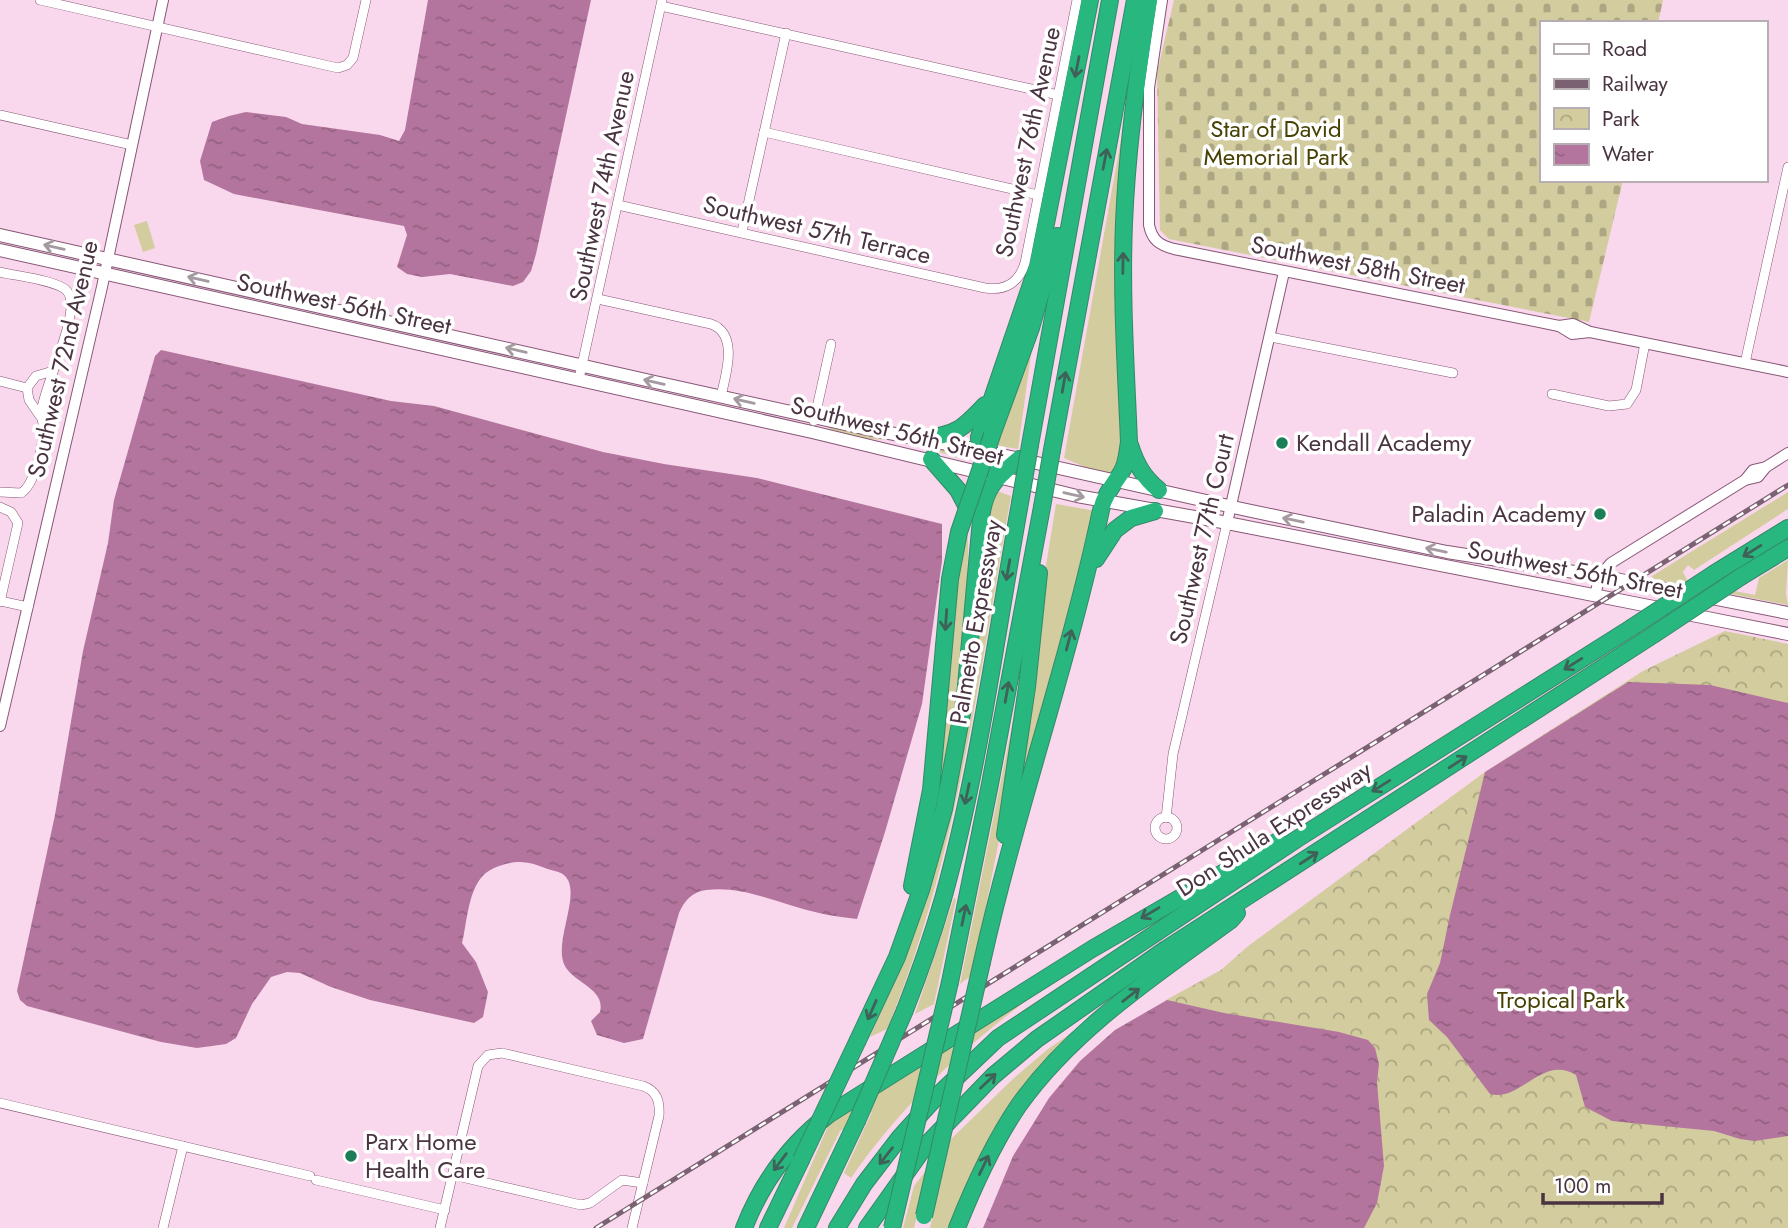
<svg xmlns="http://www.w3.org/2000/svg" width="1788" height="1228" viewBox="0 0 1788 1228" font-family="Jost,sans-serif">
<defs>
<pattern id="cemetery-stones" width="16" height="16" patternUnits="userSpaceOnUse" patternTransform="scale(1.75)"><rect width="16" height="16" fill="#d2cc9e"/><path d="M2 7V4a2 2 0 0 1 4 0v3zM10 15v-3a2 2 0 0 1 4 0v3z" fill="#aca682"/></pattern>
<pattern id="park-crowns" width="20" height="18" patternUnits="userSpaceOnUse" patternTransform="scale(1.75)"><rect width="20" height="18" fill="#d2cc9e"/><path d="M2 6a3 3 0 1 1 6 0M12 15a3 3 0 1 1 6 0" fill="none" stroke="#aca682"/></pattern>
<pattern id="water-ripples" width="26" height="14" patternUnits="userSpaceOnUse" patternTransform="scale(1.75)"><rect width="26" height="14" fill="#b3759d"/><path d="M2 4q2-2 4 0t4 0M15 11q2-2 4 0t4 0" fill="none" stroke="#946182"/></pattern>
</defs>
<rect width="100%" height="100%" fill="#f9d7ec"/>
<g fill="#d2cc9e">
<polygon points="1127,106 1121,456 1112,474 1092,470 1064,458"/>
<polygon points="147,221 155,248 143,252 134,225"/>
<polygon points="1033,340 1018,449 994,445"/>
<path d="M825,425l142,27 -2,8c-21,-6 -43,-15 -65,-19 -24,-4 -56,3 -75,-16z"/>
<path d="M994,490l17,6c-32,177 -54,365 -124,533l-17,8 52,-124 -2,-4 17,-54 49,-338z"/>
<polygon points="1788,492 1788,509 1694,570 1688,565 1683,572 1687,580 1693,583 1755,595 1759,578 1788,560 1786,594 1788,605 1653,579 1652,576"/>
<polygon points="1056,504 1096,511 1053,667 1036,740 1021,789 1019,776 1043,584"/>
<path d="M966,526c4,19 1,40 1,60 -2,79 -15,158 -35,235l22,-234z"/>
<polygon points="1019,691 1001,830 974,967 972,975 960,984"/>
<polygon points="954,898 956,899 934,1004 915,1014"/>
<path d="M1055,980c-79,55 -148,118 -204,198l-7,-5 28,-61 -32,19 -48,97h-8l48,-111z"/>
<polygon points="1083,1025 1053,1058 952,1228 930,1228 950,1140 1014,1078 1048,1049"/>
<polygon points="928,1168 914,1228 903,1228 914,1186"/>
</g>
<polygon fill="url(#cemetery-stones)" points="1174,0 1663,0 1658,23 1541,23 1541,180 1623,180 1589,322 1169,239 1160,230 1157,73"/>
<polygon fill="url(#park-crowns)" points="1725,631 1788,644 1788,1228 985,1228 1166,1000 1221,970 1247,947 1485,772 1643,671"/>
<g fill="url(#water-ripples)">
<polygon points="428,0 591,0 536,254 531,271 523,282 513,286 450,274 422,277 407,274 397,267 407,235 404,226 234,194 204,180 200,161 212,122 229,116 246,112 286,117 302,124 380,135 399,141 405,130"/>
<path d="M161,350l230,51 43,5 169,46 61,12 93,14 185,46v37l-20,143 -37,128 -28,87c-13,-2 -26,-3 -38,-6 -37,-8 -75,-28 -113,-23 -14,2 -22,11 -27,23l-36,126 -19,4 -27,-8 -6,-14 9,-9c6,-24 -28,-29 -36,-48 -10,-24 18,-71 1,-88 -5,-5 -13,-5 -20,-8 -19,-8 -31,-8 -51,0 -26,11 -26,50 -32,75l14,19 12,30 -5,25 -9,6 -104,-23 -39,-13 -31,-14 -13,-1 -16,5 -19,27 -16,34 -10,6 -29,4 -36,-6 -134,-36 -7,-6 -3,-9 38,-176 28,-164 25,-108 6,-43 41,-144z"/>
<path d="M1628,682l82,3 78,18v433l-34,5 -14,-2 -26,-8 -102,-10 -27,-14 -9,-32c-34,-21 -56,28 -86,19l-43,-57 -18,-17 -2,-26 13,-31 10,-48 35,-143z"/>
<polygon points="1167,1000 1224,1013 1339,1032 1368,1040 1375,1048 1379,1064 1377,1082 1384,1166 1377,1203 1364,1228 983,1228 1013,1156 1049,1098 1080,1061 1115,1030"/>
</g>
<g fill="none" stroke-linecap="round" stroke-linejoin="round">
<g stroke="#875776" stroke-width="10">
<g id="minor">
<polyline points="40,0 338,68 347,65 353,58 366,0"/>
<polyline points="661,6 1058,95"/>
<polyline points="0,115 132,145"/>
<polyline points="764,132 1038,195"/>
<path d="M618,205l367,83c20,3 34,-5 40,-25l52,-263"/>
<polyline points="742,232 786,33"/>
<path d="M0,272c15,4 57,8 67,19 17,19 -25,97 -26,123 0,3 2,8 2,10 2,16 -8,61 -22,69l-21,-1"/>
<path d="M598,299l113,25c28,10 15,50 10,72"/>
<polyline points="1270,337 1453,373"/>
<polyline points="1745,363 1788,167"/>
<polyline points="579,379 662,0"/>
<polyline points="0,381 27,388"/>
<polyline points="1552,394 1609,406 1627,404 1636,390 1645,343"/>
<polyline points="40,416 29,400 27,388 36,376 53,371"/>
<polyline points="814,421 831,344"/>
<polyline points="0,507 11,512 18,523 0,602"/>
<polyline points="0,601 28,607"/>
<circle cx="1166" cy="828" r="11"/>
<polyline points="1166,818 1173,754 1227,523"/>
<polyline points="0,1103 310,1176"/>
<polyline points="453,1175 581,1205 590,1203 622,1180 643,1183"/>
<polyline points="316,1180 445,1210"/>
<polyline points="163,1228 183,1146"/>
<path d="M440,1228l38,-162 10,-11 14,-2 141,33c14,5 17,15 16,30l-27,112"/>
</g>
</g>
<g stroke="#875776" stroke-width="12">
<g id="tertiary">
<path d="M1162,0l-13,88v137c3,15 10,20 25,24l385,77 14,-2 17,8 198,40"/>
<polyline points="1559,326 1572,334 1590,332"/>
<polyline points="1745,480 1753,470 1766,467 1788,453"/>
<polyline points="1227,523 1284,272"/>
<polyline points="1595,595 1600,576 1611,563 1745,480 1758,477 1766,467"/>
<polyline points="0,726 102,287 163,0"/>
</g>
</g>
<g stroke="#875776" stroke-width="14">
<g id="secondary">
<polyline points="0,235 655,382 863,428 979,450 1242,509 1447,552 1600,576 1788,613"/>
<polyline points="0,250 812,432 1077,496 1217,521 1664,609"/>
<polyline points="1682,613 1788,634"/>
</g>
</g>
<g stroke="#34896a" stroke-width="18">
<g id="motorway">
<polyline points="992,435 1031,328 1057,236"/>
<path d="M925,439c34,-6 37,-10 60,-34"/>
<polyline points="1030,445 1110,0"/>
<path d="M1130,445c6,19 13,32 29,45"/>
<polyline points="1052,450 1135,0"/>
<polyline points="931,459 958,490 970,513"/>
<path d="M997,477c-12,-13 -18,-21 -18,-40l59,-173 52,-264"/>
<polyline points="1096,559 1115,530 1131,518 1155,511"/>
<polyline points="1715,573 1788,528"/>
<polyline points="1742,576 1788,548"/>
<polyline points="1005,835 1027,687 1039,573"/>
<polyline points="912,886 931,790 944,646"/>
<path d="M982,962c34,-152 87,-300 119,-452 3,-14 12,-25 20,-37 6,-9 6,-20 8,-31 -3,-73 -8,-146 -5,-219 3,-75 13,-149 25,-223"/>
<polyline points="950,982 990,784 1042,507"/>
<path d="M905,1010c14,-36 27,-73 38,-111 36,-129 53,-264 77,-396"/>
<path d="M858,1040l39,-83 24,-67 23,-81 21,-112 16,-178c3,-31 15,-41 38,-60"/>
<path d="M744,1228c18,-46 45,-83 84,-113l264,-166 186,-108"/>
<polyline points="768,1228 801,1160"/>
<polyline points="806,1228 857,1121"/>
<polyline points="837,1228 864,1184 900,1137 939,1094 998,1038 1297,839 1631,628"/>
<polyline points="867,1228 926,1145 993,1076 1037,1039 1166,949 1653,635"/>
<path d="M957,1228c17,-43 36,-85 62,-123 55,-77 137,-130 212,-185l6,-7"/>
</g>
</g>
<use href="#minor" stroke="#fff" stroke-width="9"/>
<use href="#tertiary" stroke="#fff" stroke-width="10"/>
<use href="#secondary" stroke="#fff" stroke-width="12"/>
<use href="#motorway" stroke="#28b77f" stroke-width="16"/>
<g stroke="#7b6272" stroke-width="5">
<polyline id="rail" points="596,1228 1788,485"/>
</g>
<use href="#rail" stroke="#fff" stroke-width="2.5" stroke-dasharray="8" stroke-linecap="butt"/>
<g stroke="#34896a" stroke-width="18" stroke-linecap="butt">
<g id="motorway-bridge">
<polyline points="1020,503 1030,445"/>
<polyline points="1042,507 1052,450"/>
<polyline points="1631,628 1715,573"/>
<polyline points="1653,635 1742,576"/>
<polyline points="944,646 950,579 959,532 992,435"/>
<polyline points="857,1121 905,1010"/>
<polyline points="801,1160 858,1040"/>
<polyline points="924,1216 982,962"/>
<polyline points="892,1228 950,982"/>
</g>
</g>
<use href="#motorway-bridge" stroke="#28b77f" stroke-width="16"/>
</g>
<defs><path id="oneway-shaft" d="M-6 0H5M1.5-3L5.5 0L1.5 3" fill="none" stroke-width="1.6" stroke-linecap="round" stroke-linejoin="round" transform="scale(1.75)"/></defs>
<g stroke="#3e6257">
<use href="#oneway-shaft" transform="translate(1077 67) rotate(101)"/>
<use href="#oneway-shaft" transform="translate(1105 159) rotate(-79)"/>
<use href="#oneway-shaft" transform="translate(1123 263) rotate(-89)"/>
<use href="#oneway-shaft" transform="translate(1064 382) rotate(-80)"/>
<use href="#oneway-shaft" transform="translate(1752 551) rotate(148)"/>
<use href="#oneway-shaft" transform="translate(1008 570) rotate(100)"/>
<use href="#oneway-shaft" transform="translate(946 620) rotate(94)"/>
<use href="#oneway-shaft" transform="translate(1069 640) rotate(-75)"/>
<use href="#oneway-shaft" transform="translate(1573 664) rotate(148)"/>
<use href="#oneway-shaft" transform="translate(1007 692) rotate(-80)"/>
<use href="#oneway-shaft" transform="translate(1458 762) rotate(-33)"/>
<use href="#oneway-shaft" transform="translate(1381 786) rotate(148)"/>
<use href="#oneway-shaft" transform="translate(967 794) rotate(102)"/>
<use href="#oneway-shaft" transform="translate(1309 858) rotate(-33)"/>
<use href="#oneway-shaft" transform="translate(1150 913) rotate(149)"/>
<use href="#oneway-shaft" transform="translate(964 915) rotate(-78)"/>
<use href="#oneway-shaft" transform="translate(1131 995) rotate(-38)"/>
<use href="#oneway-shaft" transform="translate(872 1010) rotate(114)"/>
<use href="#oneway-shaft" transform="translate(988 1081) rotate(-43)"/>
<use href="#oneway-shaft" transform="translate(886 1156) rotate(128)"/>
<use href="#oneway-shaft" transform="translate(780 1162) rotate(127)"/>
<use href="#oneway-shaft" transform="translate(984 1165) rotate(-64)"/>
</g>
<g stroke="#a49aa0">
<use href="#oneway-shaft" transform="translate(54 247) rotate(-167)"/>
<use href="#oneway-shaft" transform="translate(198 279) rotate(-167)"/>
<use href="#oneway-shaft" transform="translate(516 350) rotate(-167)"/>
<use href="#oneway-shaft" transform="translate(654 382) rotate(-167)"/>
<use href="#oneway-shaft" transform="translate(744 401) rotate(-167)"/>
<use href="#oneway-shaft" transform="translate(1074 495) rotate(13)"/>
<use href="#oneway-shaft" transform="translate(1293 520) rotate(-168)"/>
<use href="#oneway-shaft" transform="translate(1436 550) rotate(-168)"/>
</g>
<g fill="#1b7e57" stroke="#fff" stroke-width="2.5">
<circle cx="1282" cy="443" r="7"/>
<circle cx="1600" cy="514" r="7"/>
<circle cx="351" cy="1156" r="7"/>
</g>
<g text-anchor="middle" stroke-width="7" stroke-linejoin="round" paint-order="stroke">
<g font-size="24" fill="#484104" stroke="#fff">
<text x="1276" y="137">Star of David<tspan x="1276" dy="28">Memorial Park</tspan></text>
<text x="1561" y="1008">Tropical Park</text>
</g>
<g font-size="24" fill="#4a3442" stroke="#fff">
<text transform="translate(1028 142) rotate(-78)" y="8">Southwest 76th Avenue</text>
<text transform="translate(602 186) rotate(-78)" y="8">Southwest 74th Avenue</text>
<text transform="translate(817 230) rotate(13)" y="8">Southwest 57th Terrace</text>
<text transform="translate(1358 265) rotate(11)" y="8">Southwest 58th Street</text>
<text transform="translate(344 304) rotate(12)" y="8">Southwest 56th Street</text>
<text transform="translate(63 359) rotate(-77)" y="8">Southwest 72nd Avenue</text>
<text transform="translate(897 431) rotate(14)" y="8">Southwest 56th Street</text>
<text transform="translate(1202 539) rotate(-77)" y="8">Southwest 77th Court</text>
<text transform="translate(1575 570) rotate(11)" y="8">Southwest 56th Street</text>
<text transform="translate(976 622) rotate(-80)" y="8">Palmetto Expressway</text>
<text transform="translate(1274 829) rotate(-33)" y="8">Don Shula Expressway</text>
</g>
<g font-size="24" fill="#4a3442" stroke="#fff" text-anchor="start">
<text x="1296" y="451">Kendall Academy</text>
<text x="1586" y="522" text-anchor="end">Paladin Academy</text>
<text x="365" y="1150">Parx Home<tspan x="365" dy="28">Health Care</tspan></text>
</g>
</g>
<rect x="1540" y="21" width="228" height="161" fill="#ffffff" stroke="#b7aeb3" stroke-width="2"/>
<rect x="1554" y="44" width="35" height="10" fill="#ffffff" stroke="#b7aeb3" stroke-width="2"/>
<text x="1602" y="56" font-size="21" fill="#4a3442">Road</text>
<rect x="1554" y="79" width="35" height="10" fill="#7b6272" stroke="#b7aeb3" stroke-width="2"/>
<text x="1602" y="91" font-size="21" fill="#4a3442">Railway</text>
<rect x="1554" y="108" width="35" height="21" fill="url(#park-crowns)" stroke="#b7aeb3" stroke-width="2"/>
<text x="1602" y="126" font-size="21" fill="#4a3442">Park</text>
<rect x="1554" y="144" width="35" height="21" fill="url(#water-ripples)" stroke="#b7aeb3" stroke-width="2"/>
<text x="1602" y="161" font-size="21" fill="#4a3442">Water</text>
<path d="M1543 1193v10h119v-10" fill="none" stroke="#4a3442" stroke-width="3.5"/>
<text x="1554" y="1193" font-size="21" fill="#4a3442" stroke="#ffffff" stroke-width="5" paint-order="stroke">100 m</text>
</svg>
